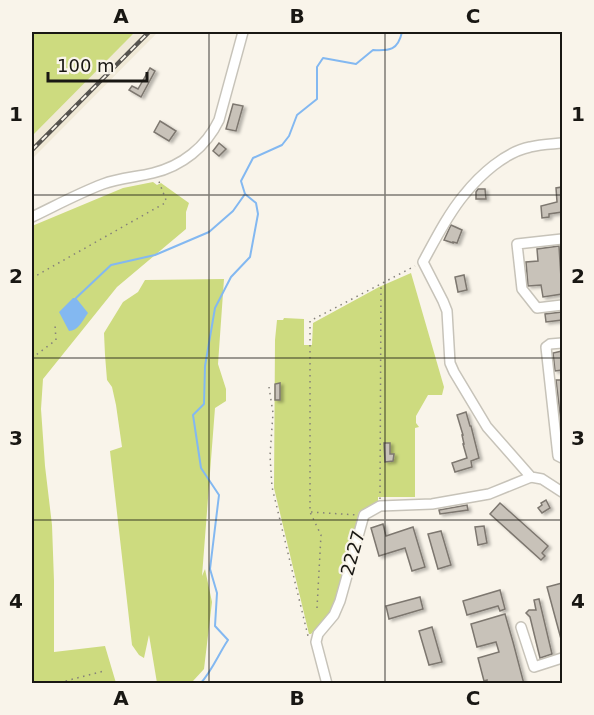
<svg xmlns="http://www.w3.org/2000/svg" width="594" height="715" viewBox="0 0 594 715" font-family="'DejaVu Sans',sans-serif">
<defs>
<filter id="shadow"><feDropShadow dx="3" dy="2" stdDeviation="1.5" flood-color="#0004"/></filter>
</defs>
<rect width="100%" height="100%" fill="#f9f4ea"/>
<polygon fill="#f0e9d7" points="135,32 158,32 32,159 32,136"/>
<g fill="#cddb7f">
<polygon points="32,32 135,32 32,136"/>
<polygon points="153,182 157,185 161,183 189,203 186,212 186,229 117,287 43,379 41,409 45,466 52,525 54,581 54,652 105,646 116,683 32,683 32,226 123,188"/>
<polygon points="411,273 444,387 442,395 428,395 416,416 416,423 419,427 415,428 415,497 378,497 378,505 359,512 336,606 311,634 309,634 274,488 275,340 277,320 283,320 284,318 304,319 304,345 312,345 313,323 379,287"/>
<polygon points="224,279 218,364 226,389 226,401 215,408 202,576 205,569 212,602 204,669 193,681 193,683 157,683 149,635 144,658 139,655 132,645 110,451 122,447 116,405 112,387 107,380 105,355 104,333 123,302 138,292 145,280"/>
</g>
<path fill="#83b8f1" d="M73,298h3l12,15c-5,7 -10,18 -19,18l-10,-19z"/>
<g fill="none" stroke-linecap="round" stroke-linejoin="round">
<g stroke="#83b8f1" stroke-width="2">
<polyline points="76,298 111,265 155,255 209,232 233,211 245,194"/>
<path d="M200,684c12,-13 18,-29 28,-44l-13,-14 2,-33 -7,-24 9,-74 -18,-27 -8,-53 11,-11 1,-38 10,-58 16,-31 19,-20 8,-43 -2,-11 -11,-9 -4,-13 12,-23 29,-13 7,-9 8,-21 20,-16v-32l6,-9 33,6 17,-14c17,1 25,0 29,-18"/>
</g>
</g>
<g fill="#c8c2b9" stroke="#7d776f" stroke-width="1.5" filter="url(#shadow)">
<polygon points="150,68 155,71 141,97 129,90 132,86 138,89"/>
<polygon points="233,104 243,106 236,131 226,129"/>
<polygon points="160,121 176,131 169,141 154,132"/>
<polygon points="219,143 226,149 219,156 213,151"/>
<polygon points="562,187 562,212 549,214 549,217 542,218 541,206 557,202 556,188"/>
<polygon points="478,189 485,189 486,199 476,199 476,192"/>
<polygon points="451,225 462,230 457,243 453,242 453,243 444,240"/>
<polygon points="559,246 562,294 543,297 541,285 528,286 526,262 538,261 537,249"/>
<polygon points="464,275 467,290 458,292 455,277"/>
<polygon points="562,312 562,320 546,322 545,314"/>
<polygon points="562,351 562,370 555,371 553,353"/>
<polygon points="556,380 562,380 562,431"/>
<polygon points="280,383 280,400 275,400 275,384"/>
<polygon points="466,412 470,426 471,426 479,458 471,461 472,467 455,472 452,463 467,458 463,444 464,444 462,435 463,435 457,415"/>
<polygon points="384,443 390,443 390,454 394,454 393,461 385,462"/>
<polygon points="546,500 550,508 542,513 538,508 542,505 541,503"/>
<polygon points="500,503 548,546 542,553 545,556 541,560 490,514"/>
<polygon points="467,505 468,510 440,514 439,510"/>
<polygon points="383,524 386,536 413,527 425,567 412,571 405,548 379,556 371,528"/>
<polygon points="484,526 487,543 478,545 475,527"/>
<polygon points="441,531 451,565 438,569 428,534"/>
<polygon points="562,583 562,638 561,639 547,587"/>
<polygon points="500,590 505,609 500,611 498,606 467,615 463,601"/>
<polygon points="420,597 423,609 389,619 386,606"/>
<polygon points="539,599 552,654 540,658 530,617 526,613 529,610 536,610 534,600"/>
<polygon points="505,614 513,642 524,684 487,684 487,680 484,681 478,658 499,652 496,642 477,647 471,624"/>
<polygon points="432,627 442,662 429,665 419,631"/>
</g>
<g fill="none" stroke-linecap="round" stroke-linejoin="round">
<g stroke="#c7c3b9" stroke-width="12">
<g id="minor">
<path d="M562,143c-10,1 -21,1 -32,4 -25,5 -50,28 -66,48 -16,19 -29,45 -41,67l20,39 4,10 3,52 4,9 33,55 44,50 11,2 20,13"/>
<path d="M32,217c23,-11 47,-24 71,-33 16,-6 34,-7 50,-11 29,-7 53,-26 66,-53l24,-88"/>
<polyline points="562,239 517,244 522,289 537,308 562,305"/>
<polyline points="562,343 550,344 546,347 558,456 562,458"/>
<polyline points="521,627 534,667 562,658"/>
<polyline points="327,684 316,642 318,634 334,615 340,601 364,515 380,506 432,504 489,494 531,477"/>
</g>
</g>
<g stroke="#85817a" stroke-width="1.5" stroke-dasharray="1.5 4.5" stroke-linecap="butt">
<polyline points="32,278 165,203 166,200 158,179"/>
<polyline points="32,358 56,340 55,325"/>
<polyline points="269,387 273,413 270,456 272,487 308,636"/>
<polyline points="380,499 381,285"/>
<polyline points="311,512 357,515"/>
<polyline points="317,608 321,535 310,512 310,321 415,266"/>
<polyline points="54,684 104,671"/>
</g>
<use href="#minor" stroke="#fff" stroke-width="9"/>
<g stroke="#56534e" stroke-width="4.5">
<polyline id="rail" points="32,150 149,32"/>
</g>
<use href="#rail" stroke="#f9f4ea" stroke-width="2" stroke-dasharray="7" stroke-linecap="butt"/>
</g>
<path fill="none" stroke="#191713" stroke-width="1.5" stroke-opacity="0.55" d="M209,32v652M385,32v652M32,195h530M32,358h530M32,520h530"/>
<g text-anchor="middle" stroke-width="4.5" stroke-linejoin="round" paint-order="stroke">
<g font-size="18" fill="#191713" stroke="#f9f4ea">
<text transform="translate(353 553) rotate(-74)" y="6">2227</text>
</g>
</g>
<rect width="594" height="715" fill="none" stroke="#f9f4ea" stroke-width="66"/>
<path d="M48 72v9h99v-9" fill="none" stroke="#191713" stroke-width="3"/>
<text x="57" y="72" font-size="18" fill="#191713" stroke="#f9f4ea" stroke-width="4.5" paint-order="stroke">100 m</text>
<rect x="33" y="33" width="528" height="649" fill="none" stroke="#191713" stroke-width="2"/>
<g font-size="20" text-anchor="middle" font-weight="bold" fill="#191713">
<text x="121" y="23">A</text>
<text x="297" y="23">B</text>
<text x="473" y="23">C</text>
<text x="16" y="121">1</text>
<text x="578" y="121">1</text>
<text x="16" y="283">2</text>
<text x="578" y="283">2</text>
<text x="16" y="445">3</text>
<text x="578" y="445">3</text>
<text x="16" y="608">4</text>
<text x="578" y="608">4</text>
<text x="121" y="705">A</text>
<text x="297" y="705">B</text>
<text x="473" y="705">C</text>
</g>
</svg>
